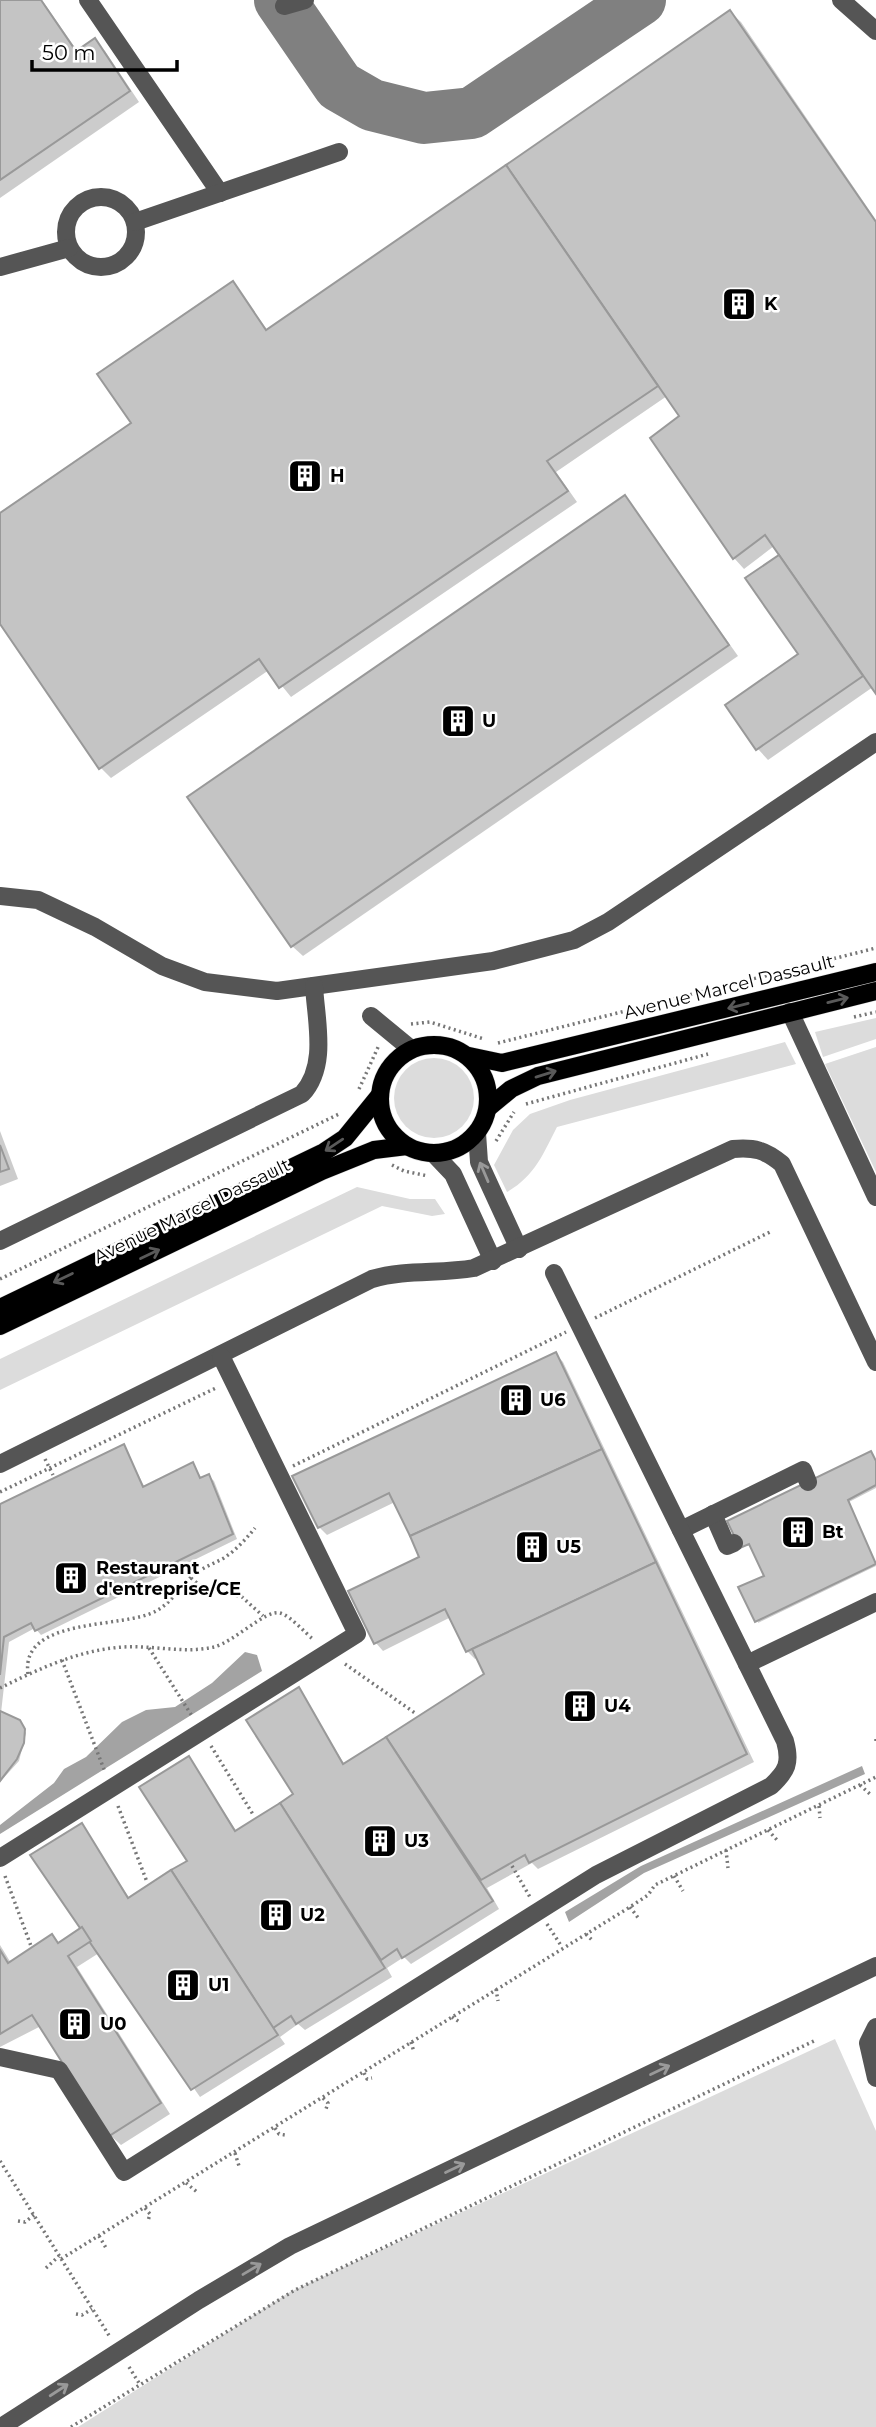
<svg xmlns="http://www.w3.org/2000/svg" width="876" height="2427" viewBox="0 0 876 2427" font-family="Montserrat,sans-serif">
<rect width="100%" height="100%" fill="#fff"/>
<g fill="#dcdcdc">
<polygon points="876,1018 876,1039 823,1057 815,1032"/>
<path d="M785,1042l11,22 -239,63c-14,27 -22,49 -50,65l-13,-27 19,-35 17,-16 40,-14z"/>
<polygon points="876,1047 876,1172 825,1064"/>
<circle cx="434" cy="1098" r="40"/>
<polygon points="357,1187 410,1199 435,1199 445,1214 432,1216 382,1206 0,1390 0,1359"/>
<polygon points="835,2039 876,2131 876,2427 78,2427 290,2292"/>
</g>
<g fill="#a3a3a3">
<polygon points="245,1652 257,1655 262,1671 0,1834 0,1825 54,1783 64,1769 86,1757 122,1722 146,1710 175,1707 212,1683"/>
<polygon points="862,1766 865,1774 644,1873 569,1922 565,1912 641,1866"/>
</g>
<g fill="#0003">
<polygon points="0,0 42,0 78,52 94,41 105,51 139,102 0,198"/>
<polygon points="730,12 741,22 876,220 876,691 873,687 768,760 758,749 727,705 800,654 781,555 774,546 744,569 734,558 681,417 667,396 556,472 577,502 291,697 269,670 111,778 101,768 0,621 0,515 133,423 233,283 268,331"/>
<polygon points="625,497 738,656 303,956 292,946"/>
<polygon points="0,1131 18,1179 0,1186"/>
<polygon points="556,1354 563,1362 754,1762 538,1869 532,1863 487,1888 499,1909 411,1964 404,1957 387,1968 392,1977 305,2030 298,2024 280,2037 285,2044 200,2097 99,1953 77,1967 170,2114 121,2145 110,2135 41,2026 0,2047 0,1945 11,1963 52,1937 59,1944 82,1928 81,1825 130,1899 189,1861 189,1758 237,1832 295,1795 298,1690 345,1765 486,1675 478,1657 475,1659 467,1651 451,1617 383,1651 376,1643 351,1592 421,1558 395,1502 327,1535 319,1527"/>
<polygon points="124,1446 145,1488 193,1464 202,1479 209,1476 214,1481 237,1539 41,1635 35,1628 9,1642 1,1713 19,1721 26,1733 19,1761 0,1782 0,1506"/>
<polygon points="871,1453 876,1461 876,1488 849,1502 876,1566 758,1623 766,1577 751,1545 741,1547"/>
</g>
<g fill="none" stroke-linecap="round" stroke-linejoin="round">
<polyline stroke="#808080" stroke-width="52" points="280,0 339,86 372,105 424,118 472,113 640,0"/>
</g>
<g fill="#c4c4c4" stroke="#999" stroke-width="2">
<polygon points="0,0 41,0 76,51 95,38 130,91 0,180"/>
<polygon points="730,10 876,222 876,694 765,535 733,559 650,438 679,416 506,165"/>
<polygon points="506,165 658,386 547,461 568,491 279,688 259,659 99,769 0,624 0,513 131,423 97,374 233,281 266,330"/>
<polygon points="625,495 729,645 291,947 187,797"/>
<polygon points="779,555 863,676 756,750 725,705 798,654 745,578"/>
<polygon points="0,1145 9,1169 0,1172"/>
<polygon points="556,1352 602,1449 410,1536 389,1493 318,1528 292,1476"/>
<polygon points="124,1444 143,1487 193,1462 200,1478 209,1474 233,1534 35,1631 31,1623 4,1637 0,1675 0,1504"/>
<polygon points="602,1449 656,1562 466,1652 445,1609 374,1644 348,1591 419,1557 410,1536"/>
<polygon points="871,1451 876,1461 876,1485 848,1500 876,1564 755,1622 738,1587 764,1576 749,1544 740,1548 727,1521"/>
<polygon points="656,1562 747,1754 529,1863 525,1855 481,1880 386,1737 484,1674 472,1649"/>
<polygon points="299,1687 343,1764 386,1737 493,1901 402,1958 397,1949 381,1960 280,1803 293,1794 246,1720"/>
<polygon points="0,1711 20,1720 25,1729 24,1743 17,1759 0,1781"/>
<polygon points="189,1756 235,1831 280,1803 385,1968 296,2024 291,2016 273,2028 171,1870 187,1861 139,1787"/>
<polygon points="82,1823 128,1898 171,1870 278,2035 191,2090 30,1855"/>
<polygon points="82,1927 91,1941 68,1956 161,2103 109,2136 32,2015 0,2034 0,1950 8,1963 52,1934 58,1943"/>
</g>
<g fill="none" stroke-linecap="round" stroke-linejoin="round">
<g stroke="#dbdbdb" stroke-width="19">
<g id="major">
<circle cx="434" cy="1099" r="54"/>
<polyline points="469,1056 502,1063 876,972"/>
<polyline points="488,1108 511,1089 538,1076 876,991"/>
<polyline points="0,1308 324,1152 345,1138 380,1095"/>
<polyline points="0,1326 322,1171 374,1150 407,1146"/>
</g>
</g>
<g stroke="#777" stroke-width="3.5" stroke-dasharray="2 3.5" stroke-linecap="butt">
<polyline points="854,1017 876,1012"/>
<polyline points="411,1024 430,1022 484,1039"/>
<polyline points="498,1043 876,948"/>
<polyline points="359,1089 379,1045"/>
<polyline points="526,1104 708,1054"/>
<polyline points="496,1141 514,1112"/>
<polyline points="392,1165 404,1171 428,1176"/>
<polyline points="0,1279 341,1113"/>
<polyline points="595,1318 772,1231"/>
<polyline points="45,1459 53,1475"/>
<polyline points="293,1466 566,1332"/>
<polyline points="0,1492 218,1387"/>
<polyline points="191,1578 202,1587 242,1597 263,1616"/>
<polyline points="149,1648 192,1716"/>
<polyline points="62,1660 105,1772"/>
<polyline points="345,1664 415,1713"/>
<path d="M28,1674c-8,-58 97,-45 128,-63 15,-8 23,-22 35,-34 10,-9 22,-13 33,-19 12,-8 22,-19 31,-30"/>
<path d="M0,1688c39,-19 78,-38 123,-41 30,-2 61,7 91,0 20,-5 52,-38 66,-34 11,3 25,20 34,27"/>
<polyline points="876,1739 876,1741"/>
<polyline points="211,1746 254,1816"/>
<polyline points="860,1785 871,1795"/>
<polyline points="118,1806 147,1882"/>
<polyline points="819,1806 820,1818"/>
<polyline points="768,1830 777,1840"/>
<polyline points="726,1850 728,1868"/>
<polyline points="512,1866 530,1897"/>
<polyline points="5,1876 31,1946"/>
<polyline points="674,1876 683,1891"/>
<polyline points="630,1907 639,1919"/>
<polyline points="547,1924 562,1947"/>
<polyline points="586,1934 593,1941"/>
<polyline points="496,1989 498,2001"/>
<polyline points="452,2017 461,2023"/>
<polyline points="411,2042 414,2052"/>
<polyline points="364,2073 367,2079 372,2078"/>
<polyline points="323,2098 328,2103 326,2109"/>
<polyline points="275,2128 279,2134 285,2135"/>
<polyline points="235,2153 239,2166"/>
<polyline points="0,2161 110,2337"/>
<polyline points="186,2183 197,2192"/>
<polyline points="145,2208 150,2214 148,2221"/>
<polyline points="18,2221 25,2222 34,2215"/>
<polyline points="99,2236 106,2248"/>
<polyline points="61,2259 630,1907 648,1895 655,1885 876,1777"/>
<polyline points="46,2268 59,2256"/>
<polyline points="76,2314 82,2315 92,2309"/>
<polyline points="129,2367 139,2383"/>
<polyline points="71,2427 295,2290 816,2040"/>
</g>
<g stroke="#555" stroke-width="18">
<polyline points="88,0 220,193"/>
<polyline points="841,0 876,31"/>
<polyline points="284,6 305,0"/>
<circle cx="101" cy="232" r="35"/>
<polyline points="135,222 339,152"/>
<polyline points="0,267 69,248"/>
<polyline points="0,896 38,900 95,927 162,966 205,982 277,991 493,961 574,940 608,922 876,742"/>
<polyline points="790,1012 876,1197"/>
<polyline points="371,1016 411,1049"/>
<polyline points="477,1133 479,1162 519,1249"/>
<polyline points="433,1153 453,1174 493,1261"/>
<path d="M0,1241l302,-147c26,-28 14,-73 12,-108"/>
<path d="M0,1464l372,-185c34,-10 68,-5 102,-11l259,-119c21,-2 32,1 49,15l94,198"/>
<polyline points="713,1514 727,1546 734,1543"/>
<polyline points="681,1530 803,1470 808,1482"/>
<polyline points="747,1664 876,1602"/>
<polyline points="0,1858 357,1634 221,1356"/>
<polyline points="876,2027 868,2043 876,2078"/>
<path d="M0,2057l59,13 65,102 472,-297 175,-89c16,-15 20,-23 14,-45l-231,-468"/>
<polyline points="1,2427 199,2300 290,2246 876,1966"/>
</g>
<use href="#major" stroke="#000" stroke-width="18"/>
</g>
<defs><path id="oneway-shaft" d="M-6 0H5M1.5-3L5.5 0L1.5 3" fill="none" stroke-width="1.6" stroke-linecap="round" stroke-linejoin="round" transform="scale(1.75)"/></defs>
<g stroke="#595959">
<use href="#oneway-shaft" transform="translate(838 1000) rotate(-14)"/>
<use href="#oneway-shaft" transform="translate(738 1006) rotate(166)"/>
<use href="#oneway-shaft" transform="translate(546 1074) rotate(-17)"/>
<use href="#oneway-shaft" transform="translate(334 1145) rotate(146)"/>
<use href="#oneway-shaft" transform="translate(150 1254) rotate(-26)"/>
<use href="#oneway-shaft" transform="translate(63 1278) rotate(154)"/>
</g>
<g stroke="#999">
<use href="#oneway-shaft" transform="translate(484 1172) rotate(-113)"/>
<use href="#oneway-shaft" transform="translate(660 2070) rotate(-26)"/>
<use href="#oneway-shaft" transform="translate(455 2168) rotate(-25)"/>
<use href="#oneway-shaft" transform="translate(252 2269) rotate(-31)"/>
<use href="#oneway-shaft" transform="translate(59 2390) rotate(-33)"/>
</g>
<defs>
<g id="building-square" transform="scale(1.75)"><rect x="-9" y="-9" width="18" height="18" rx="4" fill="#000" stroke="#fff"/><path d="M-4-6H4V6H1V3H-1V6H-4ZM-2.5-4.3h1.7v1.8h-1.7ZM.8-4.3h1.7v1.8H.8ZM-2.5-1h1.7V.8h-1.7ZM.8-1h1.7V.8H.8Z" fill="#fff"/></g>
</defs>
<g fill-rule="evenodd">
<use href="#building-square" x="739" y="304"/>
<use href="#building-square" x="305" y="476"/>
<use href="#building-square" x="458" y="721"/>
<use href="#building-square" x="516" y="1400"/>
<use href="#building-square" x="798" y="1532"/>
<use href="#building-square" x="532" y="1547"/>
<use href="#building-square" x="71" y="1578"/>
<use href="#building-square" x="580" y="1706"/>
<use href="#building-square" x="380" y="1841"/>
<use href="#building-square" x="276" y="1915"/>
<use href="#building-square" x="183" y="1985"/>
<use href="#building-square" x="75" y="2024"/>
</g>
<g text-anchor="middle" stroke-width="5" stroke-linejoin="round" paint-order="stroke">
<g font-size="18" font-weight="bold" fill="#000" stroke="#fff" text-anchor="start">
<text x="764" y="310">K</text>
<text x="330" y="482">H</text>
<text x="482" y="727">U</text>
<text x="540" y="1406">U6</text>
<text x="822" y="1538">Bt</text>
<text x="556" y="1553">U5</text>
<text x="96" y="1574">Restaurant<tspan x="96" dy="21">d'entreprise/CE</tspan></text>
<text x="604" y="1712">U4</text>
<text x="404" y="1847">U3</text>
<text x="300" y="1921">U2</text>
<text x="208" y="1991">U1</text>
<text x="100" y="2030">U0</text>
</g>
<g font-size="18" fill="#000" stroke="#fff">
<text transform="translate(729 987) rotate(-14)" y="6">Avenue Marcel Dassault</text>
<text transform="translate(192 1211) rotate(-26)" y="6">Avenue Marcel Dassault</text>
</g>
</g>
<path d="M32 60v10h145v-10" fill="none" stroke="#000000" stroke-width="3.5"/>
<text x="42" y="60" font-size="21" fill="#000000" stroke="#ffffff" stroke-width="5" paint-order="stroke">50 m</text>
</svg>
